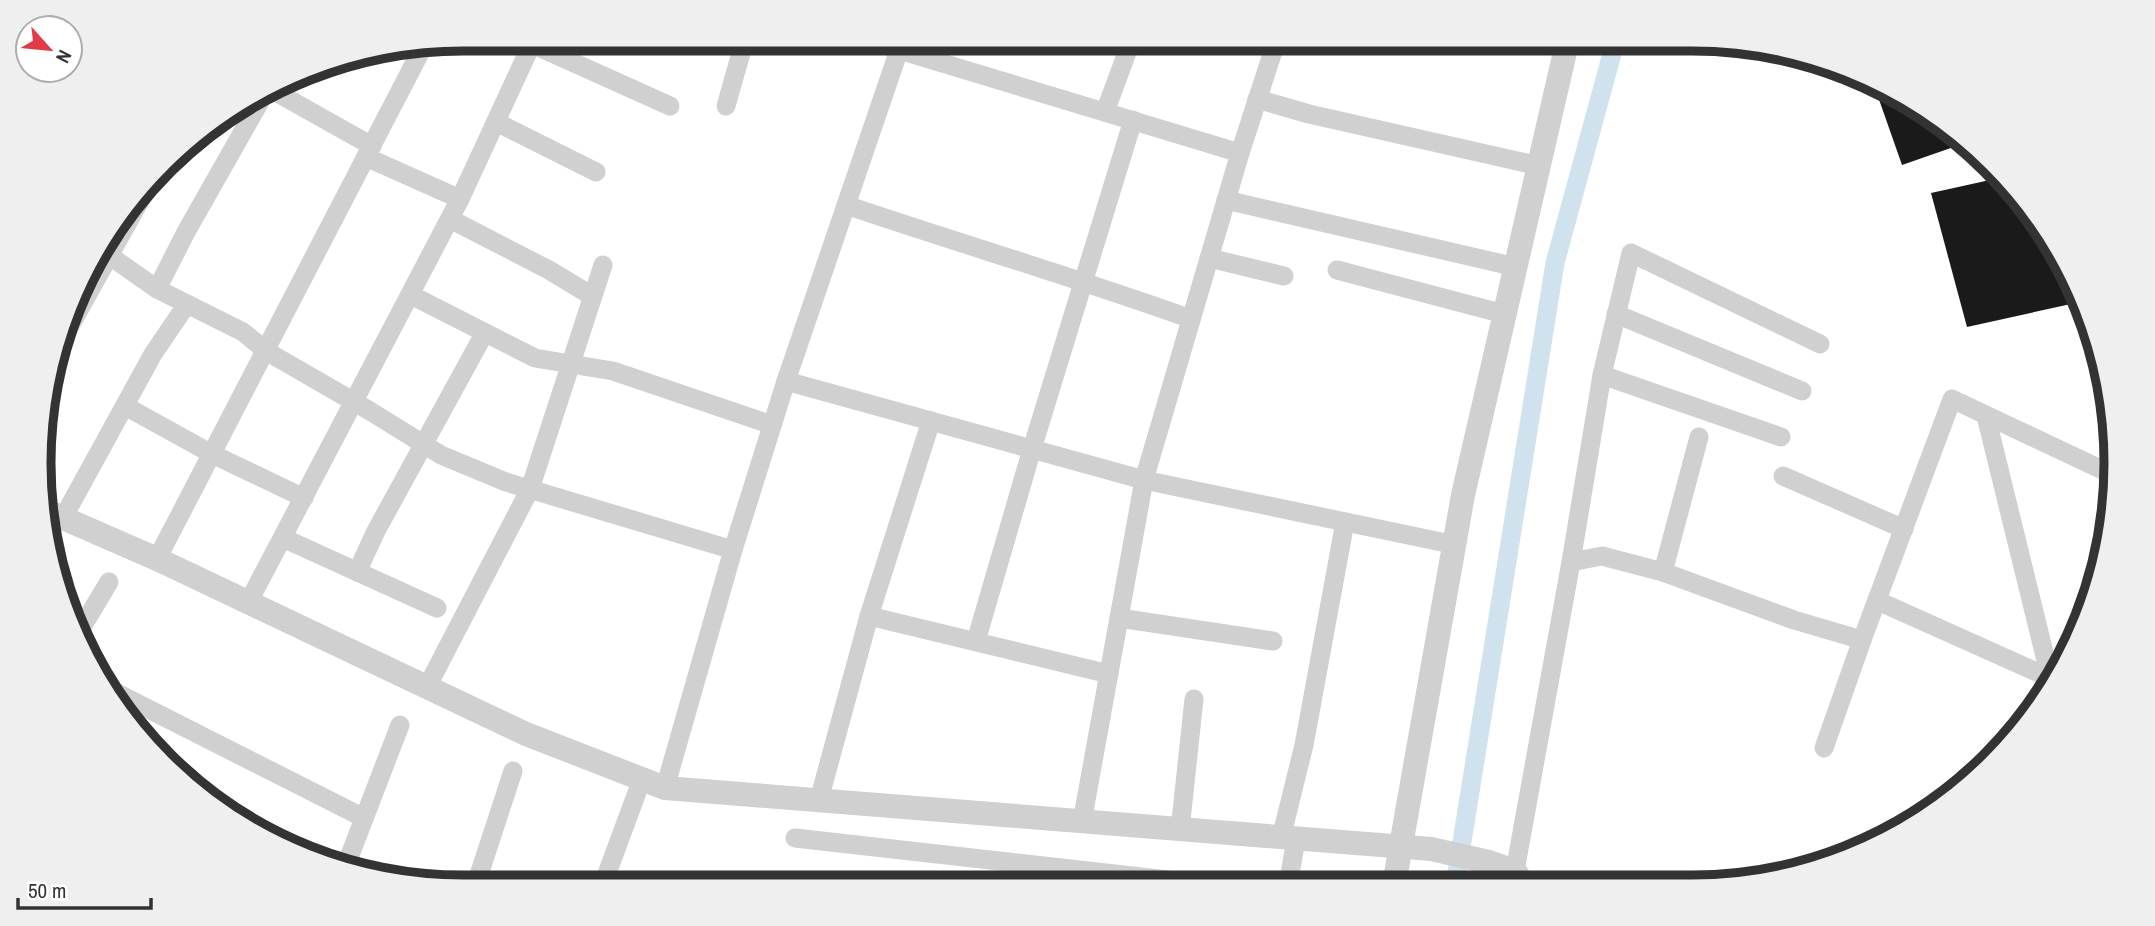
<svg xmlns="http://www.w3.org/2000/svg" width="2155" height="926" viewBox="0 0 2155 926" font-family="'Archivo Narrow',sans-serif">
<rect width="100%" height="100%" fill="#fff"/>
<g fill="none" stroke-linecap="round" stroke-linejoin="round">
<polyline stroke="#cfe2ee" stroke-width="19" points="1455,885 1555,263 1616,39"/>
</g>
<g fill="#1a1a1a">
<polygon points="1875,88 1968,142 1902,165"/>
<polygon points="1999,178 2073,276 2080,302 1967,327 1931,193"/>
</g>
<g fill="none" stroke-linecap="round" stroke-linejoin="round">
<g stroke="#d0d0d0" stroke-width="19">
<polyline points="870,39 899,50 903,39"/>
<polyline points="532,44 670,106"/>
<polyline points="274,91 372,146"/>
<polyline points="1257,99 1309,114 1539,166"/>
<polyline points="726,106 745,39"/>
<polyline points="1105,112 1132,39"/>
<polyline points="496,122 596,172"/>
<polyline points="366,157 460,199"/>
<polyline points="1226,200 1516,267"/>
<path d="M846,205c115,39 231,73 345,114"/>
<polyline points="450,219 549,270 592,296"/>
<polyline points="96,250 110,256 157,289 243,332 266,351 370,411 441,455 506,482 733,550 665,788"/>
<polyline points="1209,258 1284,276"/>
<polyline points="1337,270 1504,314"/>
<polyline points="157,289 186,232 262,98"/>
<polyline points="411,295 535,358 613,371 772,425"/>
<polyline points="1616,314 1802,391"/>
<polyline points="61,342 147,188"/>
<polyline points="1602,375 1781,437"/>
<polyline points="786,381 899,50 1240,153"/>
<polyline points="125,406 212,454 304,498"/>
<polyline points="1986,416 2052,685"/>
<polyline points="1783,476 1904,529"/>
<polyline points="63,518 153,354 187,304"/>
<polyline points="283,538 437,608"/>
<polyline points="733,550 786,381 1144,480 1240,153 1277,39"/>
<polyline points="157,559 424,45"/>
<polyline points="1571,562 1602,375 1631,253 1820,344"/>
<polyline points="357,572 376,531 484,334"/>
<polyline points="1663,572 1699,437"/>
<polyline points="1878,601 2050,678"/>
<polyline points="248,603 460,199 534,39"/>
<polyline points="869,616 1109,674"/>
<polyline points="1119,618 1273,641"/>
<polyline points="79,632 109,582"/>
<polyline points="976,641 1032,449 1133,120"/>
<polyline points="105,687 364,818"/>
<polyline points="427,687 530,489 603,265"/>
<polyline points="1824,748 1862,640"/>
<polyline points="819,800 869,616 931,421"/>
<polyline points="1082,822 1144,480 1456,545"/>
<polyline points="1180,830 1194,699"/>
<polyline points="795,838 1212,885"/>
<polyline points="1281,838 1304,745 1345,522"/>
<polyline points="345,868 400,725"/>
<polyline points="1515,871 1571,562 1602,556 1663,572 1794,620 1862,640 1952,399 2111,474"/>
<polyline points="1288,885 1296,840"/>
<polyline points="475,887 513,771"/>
<polyline points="602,887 642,779"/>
</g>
<g stroke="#d0d0d0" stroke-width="24">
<polyline points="47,511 157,559 526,734 665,788 1431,849 1489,862 1515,871 1523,884"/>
<polyline points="1394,885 1463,495 1568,39"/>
</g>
</g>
<path d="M0 0H2155V926H0ZM463 51H1692A412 412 0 0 1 2104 463V463A412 412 0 0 1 1692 875H463A412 412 0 0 1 51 463V463A412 412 0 0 1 463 51Z" fill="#efefef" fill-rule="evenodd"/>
<path fill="none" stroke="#333" stroke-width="9" d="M463 51H1692A412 412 0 0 1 2104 463V463A412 412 0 0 1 1692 875H463A412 412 0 0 1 51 463V463A412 412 0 0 1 463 51Z"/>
<g transform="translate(49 49) rotate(117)"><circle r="33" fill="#ffffff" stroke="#adadad" stroke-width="2"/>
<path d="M0-5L12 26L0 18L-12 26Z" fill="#e63946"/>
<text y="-10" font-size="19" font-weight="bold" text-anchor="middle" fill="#333333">N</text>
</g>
<path d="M18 898v10h133v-10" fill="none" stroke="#333333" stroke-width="3.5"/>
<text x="28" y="898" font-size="21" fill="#333333" stroke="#ffffff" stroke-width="5" paint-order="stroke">50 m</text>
</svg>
